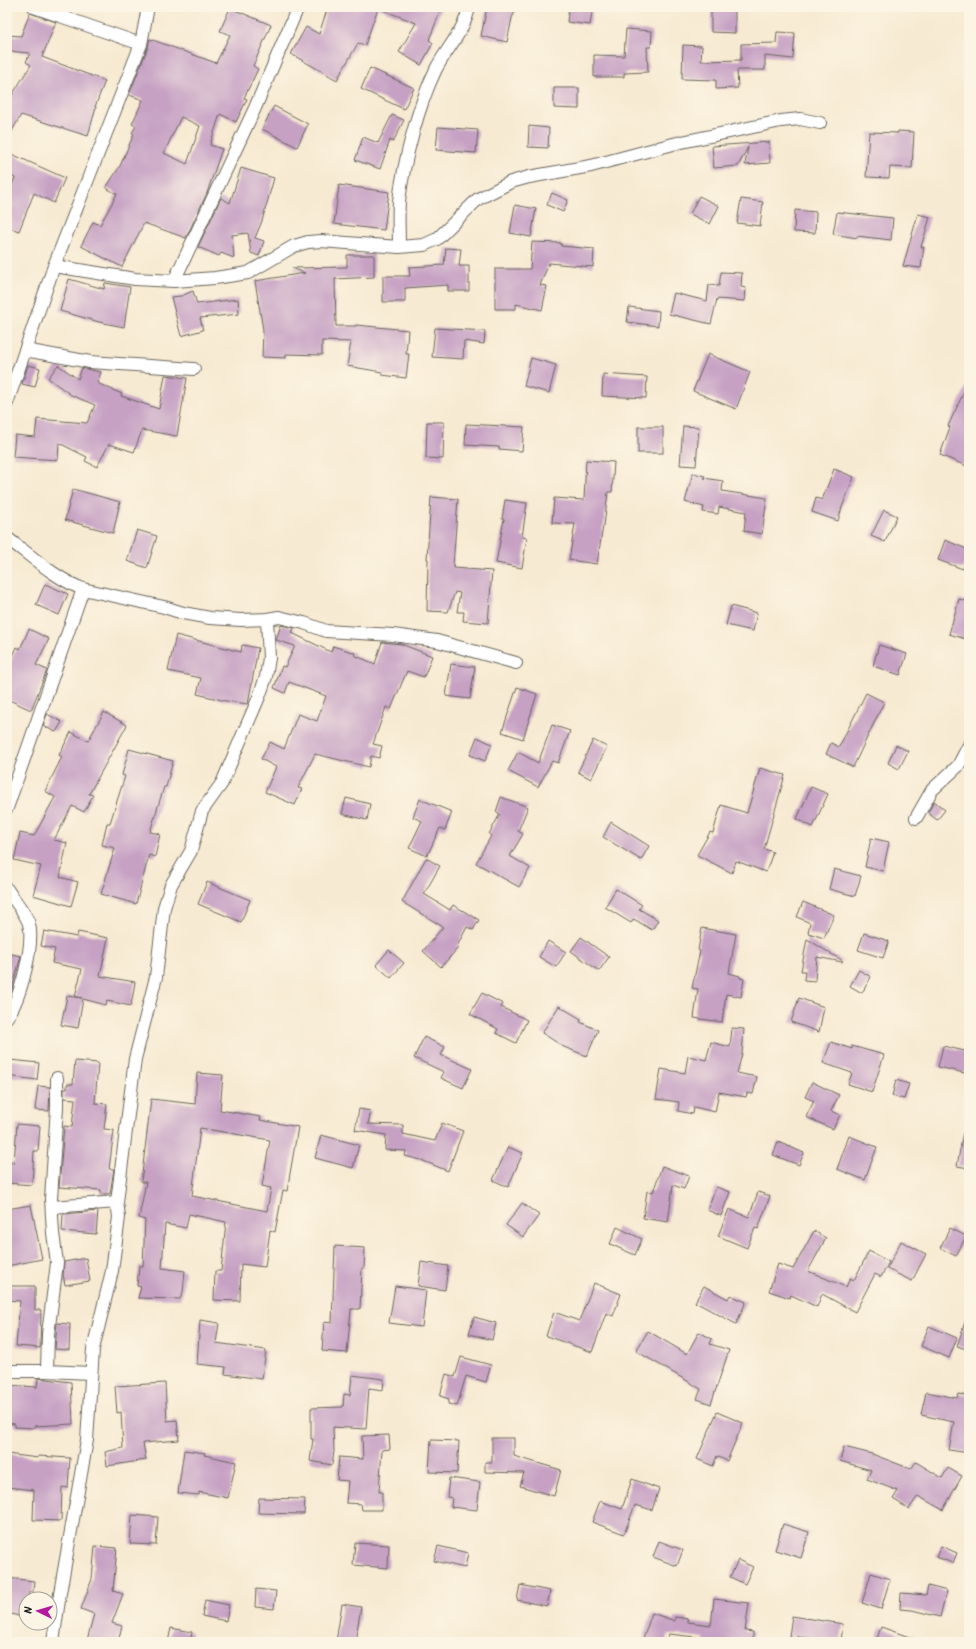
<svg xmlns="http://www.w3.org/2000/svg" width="976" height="1649" viewBox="0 0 976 1649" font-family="Kalam,sans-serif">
<rect width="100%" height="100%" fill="#fcf5e5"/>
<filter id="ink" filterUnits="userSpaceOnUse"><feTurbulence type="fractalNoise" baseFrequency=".025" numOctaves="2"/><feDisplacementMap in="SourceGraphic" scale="8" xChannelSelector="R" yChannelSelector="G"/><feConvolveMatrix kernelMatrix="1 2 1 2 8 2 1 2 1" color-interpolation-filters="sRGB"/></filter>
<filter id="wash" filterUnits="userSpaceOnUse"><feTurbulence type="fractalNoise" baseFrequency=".012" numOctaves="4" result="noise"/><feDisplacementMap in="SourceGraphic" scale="16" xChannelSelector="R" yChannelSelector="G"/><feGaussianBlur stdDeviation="0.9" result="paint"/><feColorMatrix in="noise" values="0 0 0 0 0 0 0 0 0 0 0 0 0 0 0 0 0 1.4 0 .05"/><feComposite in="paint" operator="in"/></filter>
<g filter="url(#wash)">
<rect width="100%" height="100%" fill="#f7ead2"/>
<g id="blocks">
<g fill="#c6a1c4" fill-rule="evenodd">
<polygon points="328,7 442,7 429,40 433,43 421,65 399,52 416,23 378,8 365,45 358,43 337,80 291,54 306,27 319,34"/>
<polygon points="487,7 517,7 512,18 507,42 481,36"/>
<polygon points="569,7 593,7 590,25 567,22"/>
<polygon points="711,7 735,7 735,33 711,32"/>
<path d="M230,8l41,17 -18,41 5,3 -14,29 3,1 -11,23 -16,-8 -10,31 12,4 -15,44 -21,45 -42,-15 -22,44 -41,-21 12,-24 7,3 17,-31 -11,-6 14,-22 14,-32 -2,-1 4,-7 -4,-2 11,-24 -14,-5 19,-48 2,-8 66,24 14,-28 -10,-4zM181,117l19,9 -13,38 -23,-11z"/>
<polygon points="30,13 56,22 42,57 105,81 95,107 96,107 88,136 21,115 7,140 7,103 31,65 26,62 30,53 7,51 7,35 21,36"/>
<polygon points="626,29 652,31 651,47 647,47 648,72 624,73 624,77 594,77 594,55 624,56"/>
<polygon points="777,32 795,33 793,59 765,56 765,70 737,70 738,88 716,89 716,80 682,79 683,45 702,46 701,61 741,60 741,44 776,43"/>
<polygon points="370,68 414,88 404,109 361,89"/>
<polygon points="554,88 579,88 579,109 554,108"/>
<polygon points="274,106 308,124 297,147 262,129"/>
<polygon points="392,115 404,120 393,142 390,140 380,169 355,160 363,137 378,143"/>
<polygon points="529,126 549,128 548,148 528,147"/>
<polygon points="438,127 478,130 476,153 436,150"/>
<polygon points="898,131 914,132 912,168 890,167 889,178 866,177 869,132 898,133"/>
<polygon points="769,142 770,163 745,165 748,147 738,166 714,168 712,146"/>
<polygon points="7,152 65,178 54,203 34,193 19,231 7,227 7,195 15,178 7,174"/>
<polygon points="241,168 274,178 262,221 255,238 264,241 259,256 251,253 248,233 232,235 234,258 221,253 219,256 198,247 221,198 230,203"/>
<polygon points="339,185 389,192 384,230 334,224"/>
<polygon points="552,193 568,200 563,212 547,205"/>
<polygon points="699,196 719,206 710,224 690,214"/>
<polygon points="741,199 763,202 760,226 737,223"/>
<polygon points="515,205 536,209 531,237 510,233"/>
<polygon points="795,210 816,212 815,233 794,232"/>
<polygon points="837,212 893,218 891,240 857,236 857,238 833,234"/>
<polygon points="918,214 930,217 921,247 924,247 921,268 903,266"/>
<polygon points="532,242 561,243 561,246 594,249 593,267 549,263 540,285 547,286 542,310 516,304 516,309 495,309 495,269 530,269"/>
<polygon points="446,248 461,249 459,266 469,266 469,291 448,291 448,285 405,288 405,302 383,302 383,276 410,276 409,267 444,265"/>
<polygon points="347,255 374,255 374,277 335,279 336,326 356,326 356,325 408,330 406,354 409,354 406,378 382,375 382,372 347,366 351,342 322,341 322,355 286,354 286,358 262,357 263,330 255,281 305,273 292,268 347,267"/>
<polygon points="721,272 742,273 741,287 746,288 745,301 717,299 711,324 669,314 674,293 707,301 709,285 719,286"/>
<polygon points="69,279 104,289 105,283 130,287 124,327 99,322 60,311"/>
<polygon points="193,291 197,304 238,299 239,314 200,318 203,330 181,336 171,297 181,296"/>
<polygon points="629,307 659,311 658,326 627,322"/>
<polygon points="435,328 485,331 484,344 464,341 463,359 432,357"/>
<polygon points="708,354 750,372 736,409 693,391"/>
<polygon points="531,358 556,365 549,393 524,386"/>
<polygon points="28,365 40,368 35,387 22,384"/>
<polygon points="58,365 78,379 82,368 101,372 97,383 122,394 121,396 159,409 165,375 187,378 177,436 142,430 134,452 109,444 97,467 85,461 87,457 59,443 58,460 13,457 15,435 35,437 37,419 87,423 95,405 71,395 48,378"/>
<polygon points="603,374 647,377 646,398 602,396"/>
<polygon points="969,381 969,467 940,455 950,427 948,426"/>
<polygon points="427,422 444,422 443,459 426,458"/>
<polygon points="466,424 524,427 522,451 499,449 499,447 465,445"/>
<polygon points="683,426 699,427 696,466 680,465"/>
<rect x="638" y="427" width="25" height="26"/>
<polygon points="586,460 614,462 612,492 608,492 604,526 603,526 597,564 569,560 575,524 552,523 554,498 584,500"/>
<polygon points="834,469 854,477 842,507 838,521 812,512 816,498 822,500"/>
<polygon points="693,473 705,476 704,478 723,481 722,491 767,498 762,534 744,531 746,512 719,507 718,514 703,512 704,507 685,502"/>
<polygon points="73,489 120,502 113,533 65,520"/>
<polygon points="431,497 458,499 453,566 454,566 454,568 492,571 488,623 463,621 464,612 457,612 460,593 455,592 448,612 427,611 428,559 427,559"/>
<polygon points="505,500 527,503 522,537 527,538 522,568 496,563 504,519 502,519"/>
<polygon points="884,510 897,516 885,542 871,536"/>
<polygon points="137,530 157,536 147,568 127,561"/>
<polygon points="945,540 969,550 963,569 938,560"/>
<polygon points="45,584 68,594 59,615 36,605"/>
<polygon points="959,599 969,602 969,640 949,634"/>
<polygon points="731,606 757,613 753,631 726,625"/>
<polygon points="281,625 294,628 292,633 331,652 333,646 355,653 354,655 375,664 382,642 401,644 432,656 424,677 407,671 391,709 386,707 373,744 382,746 379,758 371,756 369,767 315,754 298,788 302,789 295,805 265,792 276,767 261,759 270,742 284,749 298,714 317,721 326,696 289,682 285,693 274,688 282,666 285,667 295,646 276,640"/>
<polygon points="29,629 49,639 36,665 47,670 31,710 7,699 7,669 17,647 20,649"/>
<polygon points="176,635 241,652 242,645 258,648 248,704 226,701 197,694 201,678 168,671"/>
<polygon points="879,645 907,654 900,675 873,666"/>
<polygon points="451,664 475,667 470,699 446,696"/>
<polygon points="517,687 537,694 523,739 502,732"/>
<polygon points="866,693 884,702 853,767 826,754 831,743 839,747"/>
<polygon points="104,712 127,725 89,794 93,795 84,812 72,806 54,840 67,843 60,877 78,882 71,906 33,895 41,866 14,860 20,833 34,836 55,797 45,791 62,757 59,755 71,732 88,741"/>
<polygon points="47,714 62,722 56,732 43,726"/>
<polygon points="552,725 570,731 558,763 552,761 538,787 508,771 518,752 538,763"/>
<polygon points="477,737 492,744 485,761 470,755"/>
<polygon points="593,740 607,747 591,779 578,772"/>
<polygon points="896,745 908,751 899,769 888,763"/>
<polygon points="129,749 173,761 166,787 164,787 150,832 160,834 155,857 149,855 136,904 101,894 115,848 102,845 107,823 110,823 125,776 122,775"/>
<polygon points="760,768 785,775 764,849 773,852 766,872 736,861 732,873 697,855 710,832 713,833 721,805 747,813"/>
<polygon points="811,787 828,794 813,827 797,819"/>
<polygon points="501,797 528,807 518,831 523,834 510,856 530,868 519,887 476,863 491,836 489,834 500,814 496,812"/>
<polygon points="346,798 370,804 367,820 342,814"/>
<polygon points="420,799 452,812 445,830 440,828 427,856 409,848 422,821 413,817"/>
<polygon points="934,801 945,810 937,820 928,813"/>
<polygon points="611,822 649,846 641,860 603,837"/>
<polygon points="871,838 889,842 883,871 865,867"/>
<polygon points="426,858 440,866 424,894 450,910 453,905 479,920 473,930 467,927 457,946 458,948 441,967 423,951 443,927 402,902"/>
<polygon points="834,869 861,876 855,896 829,889"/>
<polygon points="207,882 250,900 241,922 198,904"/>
<polygon points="616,889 642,905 639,909 658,920 652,930 634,919 631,923 605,907"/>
<polygon points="803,902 834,915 824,938 808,933 810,923 797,917"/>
<polygon points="702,928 736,934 729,973 740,976 740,978 744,979 741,997 726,994 722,1022 694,1018 698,989 692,988 700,951 698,950"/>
<polygon points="44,931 77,937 78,932 108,938 100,976 135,982 131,1006 107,1001 106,1005 83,999 78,1028 61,1025 67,996 82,998 75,996 82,969 52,963 55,949 41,946"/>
<polygon points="864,933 889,941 883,958 858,950"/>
<polygon points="581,937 609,957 599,971 571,951"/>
<polygon points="807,939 843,961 842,962 817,957 815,981 804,980 805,971 801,971"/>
<polygon points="548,941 566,952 556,967 539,957"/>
<polygon points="389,950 404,963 391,978 376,965"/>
<polygon points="7,953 21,956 10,996 7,995"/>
<polygon points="859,970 871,977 862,993 850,986"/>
<polygon points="482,993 503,1004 501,1007 527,1020 516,1043 496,1033 498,1029 470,1014"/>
<polygon points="799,998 824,1007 819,1032 791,1022"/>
<polygon points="559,1006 581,1019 580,1022 598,1030 587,1056 564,1047 542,1033"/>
<polygon points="732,1028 744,1029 742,1054 737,1073 757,1077 753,1094 747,1093 746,1097 719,1092 715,1112 694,1107 693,1114 678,1111 679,1102 656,1099 661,1069 685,1073 688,1056 706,1060 711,1042 730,1047"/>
<polygon points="424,1037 445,1047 441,1055 472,1069 463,1088 441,1078 444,1072 414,1058"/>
<polygon points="831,1042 852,1049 852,1046 884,1055 872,1092 848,1084 852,1073 823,1063"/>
<polygon points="943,1046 969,1052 969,1074 938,1067"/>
<polygon points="10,1060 39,1063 37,1080 7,1076"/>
<polygon points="75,1061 98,1063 95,1103 107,1104 104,1129 114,1130 109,1169 114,1169 110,1194 101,1194 101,1190 59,1187 64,1126 72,1127 75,1099 64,1098 64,1089 67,1089 67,1084 73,1084"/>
<path d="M197,1073l26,2 -3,35 41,7 -1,3 38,7 -11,64 -4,-1 -8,42 -5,-2 -5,37 -24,-3 -1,37 -26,-1 1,-29h6l5,-49 -37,-8 -3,14 -21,-4 -3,44 23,3 -2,21 -3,7 -42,-1 3,-11 -4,-1 2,-20h4l2,-46 -6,-2 7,-36h-5l10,-83 44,5zM200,1128l70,12 -8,46 9,2 -4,23 -75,-15z"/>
<polygon points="896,1080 909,1084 904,1099 892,1096"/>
<polygon points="812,1082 839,1095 831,1111 840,1115 833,1129 806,1117 814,1101 805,1097"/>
<polygon points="38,1086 50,1087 49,1111 35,1110"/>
<polygon points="359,1109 371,1111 368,1124 403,1125 403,1134 435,1141 442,1123 463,1131 448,1171 421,1160 405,1156 406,1151 385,1150 386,1135 355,1130"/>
<polygon points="17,1124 40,1126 38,1151 34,1151 32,1185 7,1183 7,1162 14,1163"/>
<polygon points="963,1133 969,1133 969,1168 957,1166"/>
<polygon points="321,1135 359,1145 353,1168 315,1158"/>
<polygon points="849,1136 877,1147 865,1180 837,1169"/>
<polygon points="778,1142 804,1153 799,1165 773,1155"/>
<polygon points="508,1147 523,1153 508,1187 493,1180"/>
<polygon points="662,1166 689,1176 684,1189 673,1185 668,1222 643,1218 647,1191 653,1192"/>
<polygon points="716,1187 730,1192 721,1216 707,1210"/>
<polygon points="758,1192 770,1196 758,1229 755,1228 747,1248 718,1236 729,1209 749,1217"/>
<polygon points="522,1203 539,1215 523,1237 506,1225"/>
<polygon points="31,1205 42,1259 7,1266 7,1209"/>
<polygon points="98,1211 96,1234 62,1231 63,1214"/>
<polygon points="617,1227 642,1239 635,1255 610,1244"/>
<polygon points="950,1228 966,1236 956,1256 940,1248"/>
<polygon points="814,1231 826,1238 808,1271 846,1287 850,1278 854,1280 869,1251 889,1262 881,1277 875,1274 855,1312 822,1294 817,1307 791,1295 790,1298 769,1291 778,1264 793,1269"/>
<polygon points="901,1241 926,1254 912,1281 887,1269"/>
<polygon points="335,1246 365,1248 364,1268 362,1268 360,1309 351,1309 347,1353 322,1351 324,1322 332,1323"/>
<polygon points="86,1258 90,1281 65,1285 63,1275 64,1262"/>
<polygon points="421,1262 448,1266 445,1290 418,1286"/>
<polygon points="594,1283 621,1294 613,1316 606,1313 592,1352 546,1336 554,1312 579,1321"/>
<polygon points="7,1286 35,1286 35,1310 41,1310 40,1348 16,1346 20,1301 7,1300"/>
<polygon points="395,1286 426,1290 422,1327 389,1323"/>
<polygon points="704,1286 728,1299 730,1295 746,1302 736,1324 695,1302"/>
<polygon points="967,1316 969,1317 969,1350 957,1346"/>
<polygon points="474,1317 496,1323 492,1340 469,1334"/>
<polygon points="200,1320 219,1323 216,1343 266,1350 262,1379 225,1374 226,1367 197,1364"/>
<polygon points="57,1323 70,1324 69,1350 55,1349"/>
<polygon points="929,1326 957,1338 949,1358 921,1346"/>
<polygon points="648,1331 687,1354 699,1332 712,1339 710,1344 729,1350 711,1404 697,1399 701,1389 636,1351"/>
<polygon points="461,1357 491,1365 486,1382 466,1376 457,1406 448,1404 449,1399 440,1396 446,1374 455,1377"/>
<polygon points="352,1375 384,1379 383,1390 369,1388 366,1429 333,1427 334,1451 332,1465 310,1461 313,1439 311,1439 311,1408 343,1407 344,1394 350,1395"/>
<polygon points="38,1378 71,1382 73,1424 34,1426 34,1428 15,1427 15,1424 7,1423 7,1385 37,1387"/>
<polygon points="165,1383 167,1421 177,1420 179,1440 143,1443 146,1460 107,1466 105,1452 123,1448 121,1412 117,1413 115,1386"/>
<polygon points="926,1392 957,1398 958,1394 969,1396 969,1453 949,1450 954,1422 921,1415"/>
<polygon points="717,1412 743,1423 727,1461 717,1456 713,1466 697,1459"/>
<polygon points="389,1435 390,1449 382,1450 379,1492 382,1492 382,1510 362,1510 361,1504 346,1503 348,1481 337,1480 339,1457 363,1459 362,1436"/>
<polygon points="492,1438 514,1438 514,1456 561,1470 554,1496 520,1486 524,1473 485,1472 485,1462 492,1462"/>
<polygon points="431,1440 459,1441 457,1473 429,1472"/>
<polygon points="844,1447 872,1454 911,1469 916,1462 942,1478 948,1468 962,1476 943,1510 918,1496 909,1509 893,1499 898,1491 867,1479 871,1470 840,1461"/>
<polygon points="184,1450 205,1453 204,1455 236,1462 228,1498 199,1492 199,1495 178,1493"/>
<polygon points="7,1454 38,1458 38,1456 70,1458 68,1488 62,1487 61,1521 33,1520 34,1490 7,1487"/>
<polygon points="449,1478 480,1482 477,1510 451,1507 452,1498 447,1497"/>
<polygon points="632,1479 659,1489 652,1510 635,1505 624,1534 592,1522 600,1501 622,1509"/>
<polygon points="259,1498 305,1499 304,1514 258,1513"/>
<polygon points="132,1515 158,1517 156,1545 130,1544"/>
<polygon points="783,1524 809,1532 801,1558 775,1550"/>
<polygon points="659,1541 683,1550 677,1566 653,1557"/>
<polygon points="355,1543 389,1545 388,1568 353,1565"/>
<polygon points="95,1546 117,1548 113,1591 123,1594 112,1623 122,1626 118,1642 95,1642 87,1640 94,1614 81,1609 92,1579"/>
<polygon points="438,1546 468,1553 465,1568 434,1561"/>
<polygon points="941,1546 957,1553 953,1563 936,1557"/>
<polygon points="738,1560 753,1567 745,1584 730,1577"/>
<polygon points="871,1573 890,1579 881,1609 862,1603"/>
<polygon points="7,1578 34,1581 33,1592 29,1592 28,1599 26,1599 23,1617 7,1613"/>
<polygon points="520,1585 550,1591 547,1606 517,1600"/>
<polygon points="928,1586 947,1591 940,1617 912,1610 900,1609 901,1593 926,1595"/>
<polygon points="256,1589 276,1591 274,1609 255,1607"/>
<polygon points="714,1599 749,1603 745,1631 753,1632 753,1642 704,1642 704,1638 669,1634 666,1642 642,1642 652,1613 675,1621 675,1617 688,1619 688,1622 711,1625"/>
<polygon points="205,1600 229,1605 226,1621 202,1616"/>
<polygon points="342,1604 361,1607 355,1642 336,1642"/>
<polygon points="792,1616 843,1624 841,1642 789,1636"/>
<polygon points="881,1627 918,1640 918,1642 876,1642"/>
<polygon points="171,1628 192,1632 190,1642 168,1642"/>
</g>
</g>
</g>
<g filter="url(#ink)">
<use href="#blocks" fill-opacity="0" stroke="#69645c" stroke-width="1"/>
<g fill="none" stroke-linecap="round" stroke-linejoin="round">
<g stroke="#69645c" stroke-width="14">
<g id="street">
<polyline points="34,7 141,44"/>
<path d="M399,247c0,-15 -1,-31 0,-46 5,-41 19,-95 37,-132 11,-21 29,-39 33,-62"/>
<polyline points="54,266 135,279 174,281 215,278 248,273 294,246 308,242 321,241 399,247 424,245 437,239 478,199 511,182 529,177 591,166 677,143 781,121 800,119 820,123"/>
<polyline points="174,281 255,108 298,7"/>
<polyline points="25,350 90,362 194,369"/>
<polyline points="7,403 54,266 141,44 148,7"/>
<path d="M7,538c23,17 49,41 76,51l81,18 19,6 27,5 31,2 26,-1 12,-2 25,6 22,8 67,4 44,6 79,22"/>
<polyline points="7,808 83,589"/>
<polyline points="916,818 932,790 958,766 969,745"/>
<path d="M7,889c6,10 17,22 21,32 8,20 -8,79 -21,96"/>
<polyline points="52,1207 117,1202"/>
<polyline points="7,1371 47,1371 91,1373"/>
<polyline points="47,1371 48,1334 57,1263 53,1233 51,1199 57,1107 57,1078"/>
<polyline points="53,1642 60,1593 87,1440 93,1349 112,1271 119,1217 117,1202 135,1059 156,977 164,908 171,885 191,851 202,811 222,783 259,697 266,677 269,658 267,619"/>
</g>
</g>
<use href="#street" stroke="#fff" stroke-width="12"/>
</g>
</g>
<rect width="976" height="1649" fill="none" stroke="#fcf5e5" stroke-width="24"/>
<g transform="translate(38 1611) rotate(275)"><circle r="19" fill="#fcf5e5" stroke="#a29e95"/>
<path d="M0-3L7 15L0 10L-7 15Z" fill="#b5179e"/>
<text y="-6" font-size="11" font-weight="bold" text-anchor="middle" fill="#1c1c1c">N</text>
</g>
</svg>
